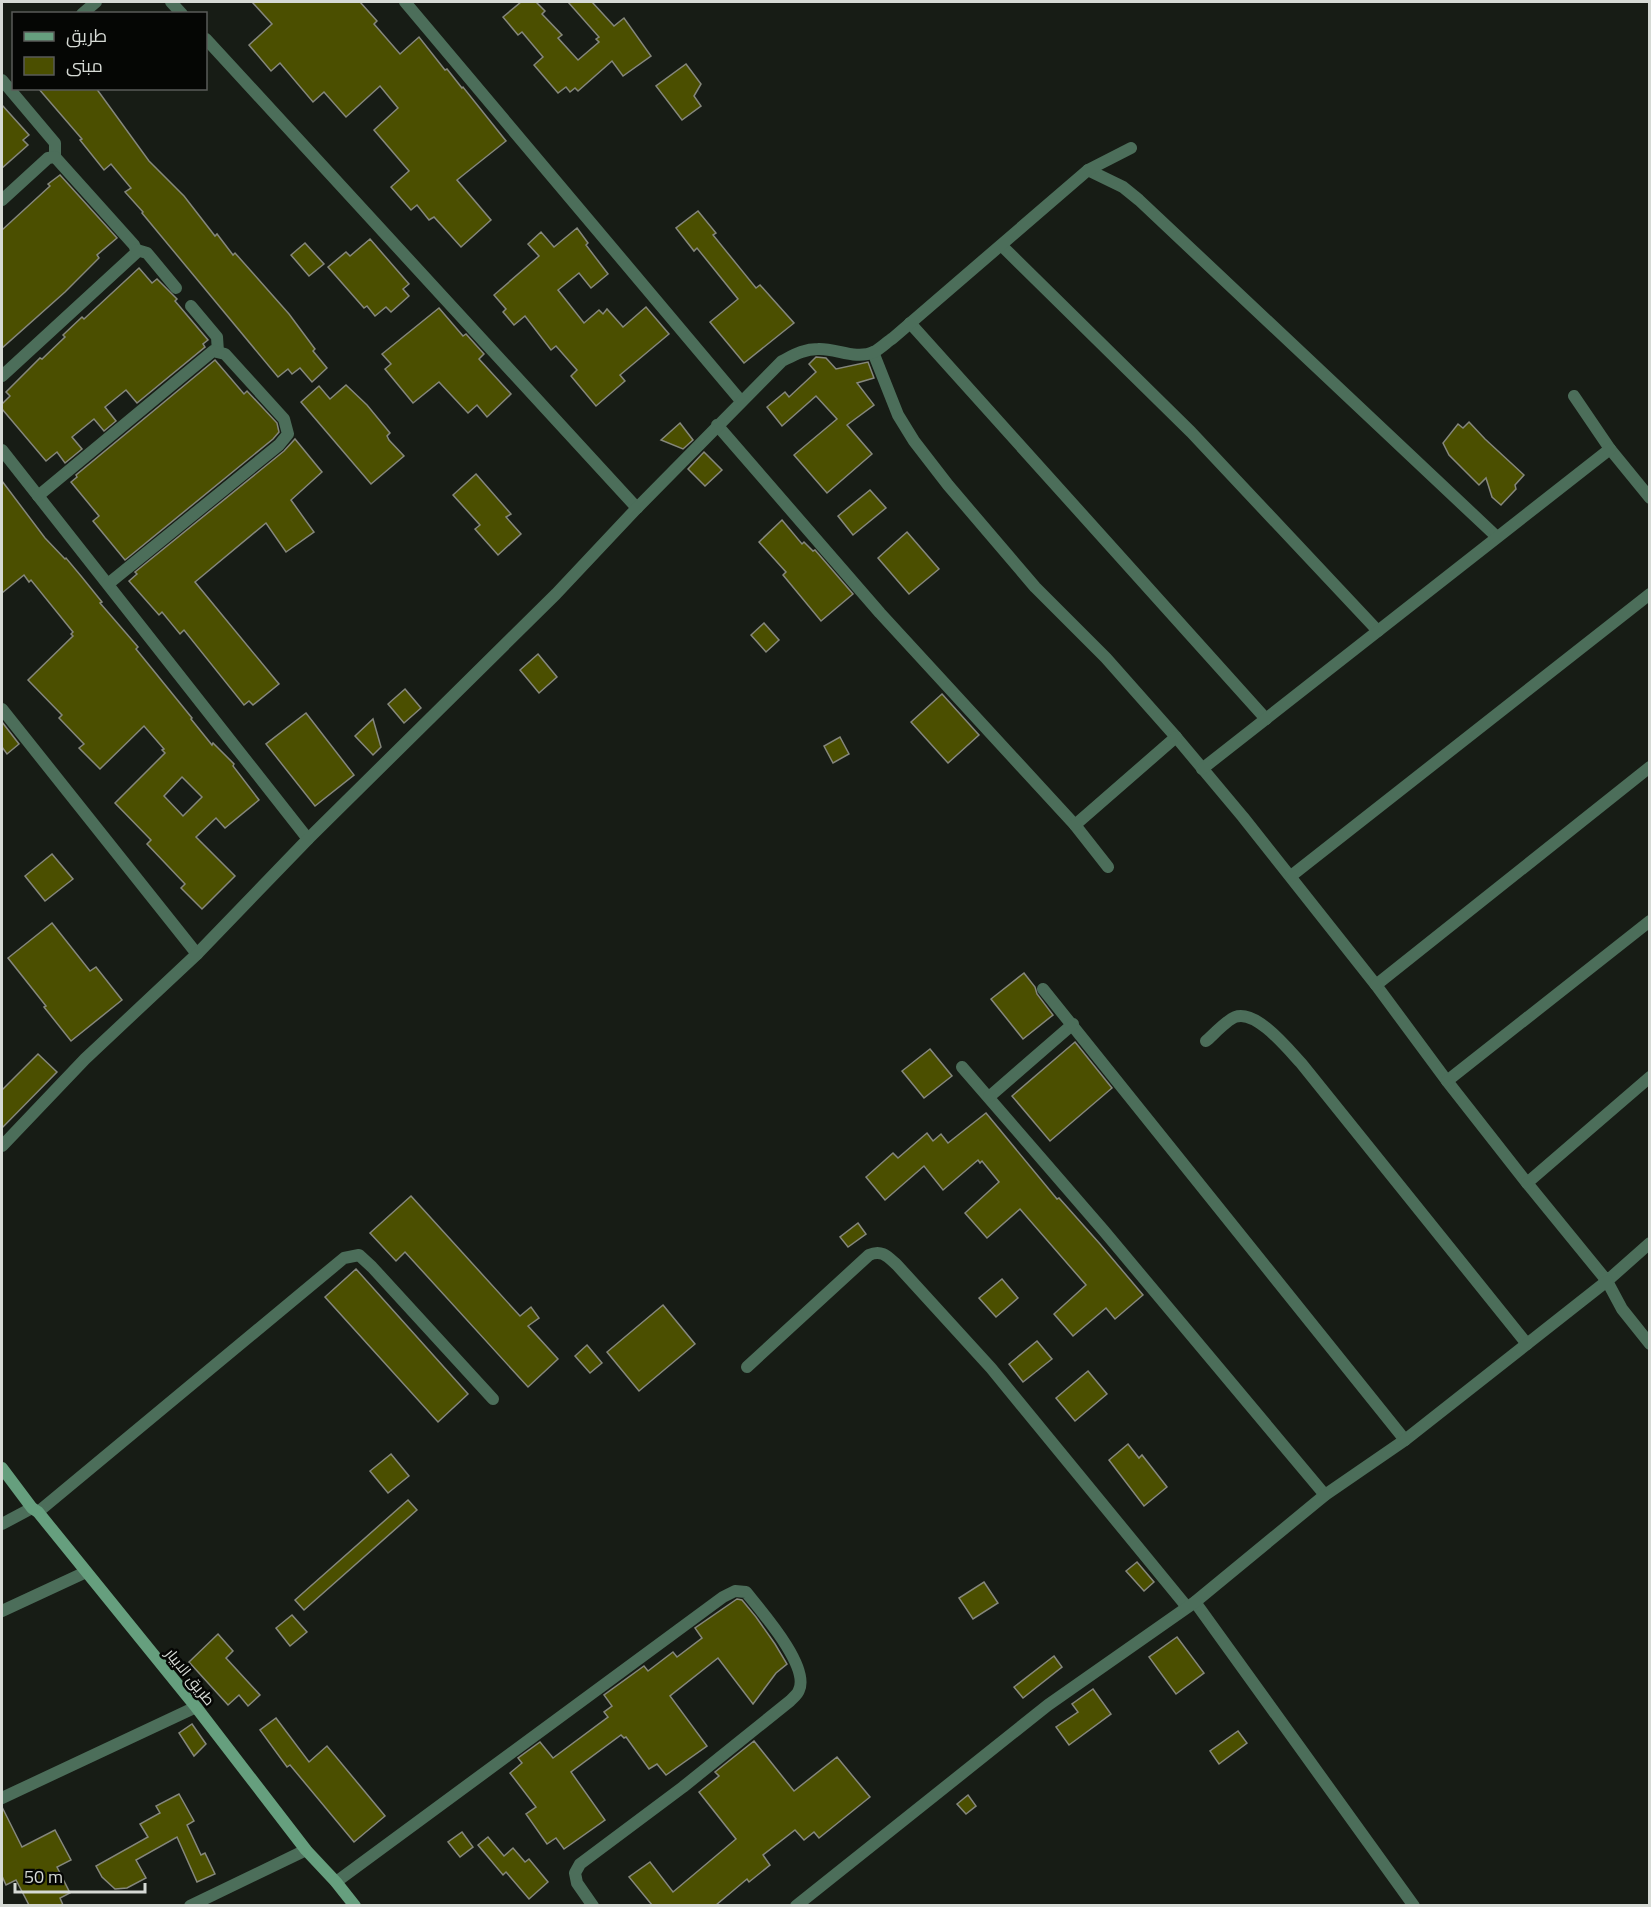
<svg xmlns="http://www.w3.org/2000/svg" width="1651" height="1907" viewBox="0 0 1651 1907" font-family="'Titillium Web',Cairo,sans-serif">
<rect width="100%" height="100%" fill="#171c15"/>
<g fill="#4b4f00" stroke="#85877c" stroke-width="1.5" fill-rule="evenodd">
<polygon points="252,2 360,2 377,21 374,24 400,54 419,37 445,70 447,69 462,88 463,87 506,141 457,180 491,220 461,247 434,217 429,220 417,205 411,210 391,187 409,171 374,130 398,108 380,86 346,117 324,92 313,102 280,63 271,71 249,45 272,24"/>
<polygon points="521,2 536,2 545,11 542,14 562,35 558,38 578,60 599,42 596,39 599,37 568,2 592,2 614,26 624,18 651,56 623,76 612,61 578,91 575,88 570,92 566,87 558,93 534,65 543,57 522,32 518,35 503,17"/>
<polygon points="686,64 701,84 694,96 701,106 682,120 656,86"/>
<polygon points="38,88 96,88 149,161 184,196 215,236 217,234 233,255 235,253 289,314 315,349 313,351 327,368 312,382 300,368 292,374 288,369 278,377 142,213 143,212 125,192 131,188 111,164 104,170 80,140 82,139"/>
<polygon points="2,105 29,135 23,140 28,145 2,168"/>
<polygon points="60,175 117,238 97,255 99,258 65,292 2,348 2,230 50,186 48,184"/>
<polygon points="698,211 716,233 713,235 756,288 760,285 794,323 744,363 710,322 738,299 697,248 694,251 676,228"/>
<polygon points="577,228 588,243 586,245 608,274 591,288 579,273 558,290 584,323 599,310 603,314 607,309 623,327 646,307 669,334 620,375 625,381 596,406 571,376 577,370 556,346 551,350 525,316 514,325 503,312 506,309 494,295 539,256 528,244 541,232 554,247"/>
<polygon points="370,239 409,284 403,289 409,296 391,312 386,307 375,316 367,306 364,308 328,267 346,252 350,256"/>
<polygon points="305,243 324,264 309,276 291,255"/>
<polygon points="139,268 152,283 157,279 177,299 175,301 208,340 203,344 205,347 137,403 126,390 105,407 116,421 104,431 94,419 72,437 82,449 65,463 57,452 46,461 2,409 2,404 10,396 6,392 40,358 42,359 65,337 63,335 82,317 84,319"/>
<polygon points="439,308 463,336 466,334 484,354 479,359 511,394 487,417 477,405 468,413 439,382 413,403 385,369 391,364 382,354"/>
<polygon points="816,357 826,358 836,369 868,362 874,378 857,383 874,405 847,425 872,454 827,493 794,455 837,419 816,396 782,426 767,407 785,392 789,397 816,372 809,364"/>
<polygon points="215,360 244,394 247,391 277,423 279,432 273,439 125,560 93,521 99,516 71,482 77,477 76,475"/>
<polygon points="346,385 367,405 390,433 387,436 389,440 404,456 371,484 301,402 319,386 330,399"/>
<polygon points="1469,422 1485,439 1524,475 1515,485 1516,489 1501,505 1492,497 1486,478 1479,485 1449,455 1443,443 1458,424 1463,428"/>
<polygon points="680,423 693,440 683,449 661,440"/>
<polygon points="295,439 322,472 291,500 314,532 286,552 266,523 195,582 279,684 253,705 249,701 244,705 184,630 180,634 162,612 159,615 129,581 137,574 135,572 284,451"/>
<polygon points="704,452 722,470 705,486 688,469"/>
<polygon points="476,474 511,514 506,517 521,534 498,555 475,529 480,525 453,495"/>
<path d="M2,481l43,57 20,21 1,-1 15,18 21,26 -2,1 38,44 -2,2 56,69 -1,1 21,26 1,-2 21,21 -1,2 26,34 -34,28 -9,-10 -20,19 39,39 -33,33 -21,-21 4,-4 -38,-40 4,-4 -36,-37 50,-50 -3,-3 2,-1 -20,-23 -44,43 -21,-21 5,-4 -25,-26 3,-3 -34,-35 45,-44 -2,-2 2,-2 -42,-52 -2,2 -5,-7 -22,18zM182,777l20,20 -19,19 -19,-20z"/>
<polygon points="870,490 886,508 853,535 838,516"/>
<polygon points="782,520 802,544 804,542 813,551 815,550 853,594 821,621 783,575 786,572 759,542"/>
<polygon points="907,532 939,569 909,594 878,558"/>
<polygon points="764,623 779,640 766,652 751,635"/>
<polygon points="538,654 557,677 539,693 520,670"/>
<polygon points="405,689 421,708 404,723 388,704"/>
<polygon points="942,694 979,735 948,763 911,722"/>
<polygon points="306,713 354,775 315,806 266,744"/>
<polygon points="373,719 381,747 373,755 355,736"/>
<polygon points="2,722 19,744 7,754 2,747"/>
<polygon points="840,737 849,754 833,763 824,746"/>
<polygon points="52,854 73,879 45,901 25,876"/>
<polygon points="52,923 90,971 96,967 122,1000 71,1041 44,1007 46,1006 8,958"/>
<polygon points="1024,973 1035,987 1037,994 1053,1015 1023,1039 991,999"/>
<polygon points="1075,1042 1112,1088 1050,1141 1012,1096"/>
<polygon points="930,1049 952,1076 924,1098 902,1071"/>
<polygon points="38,1054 57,1072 2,1128 2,1090"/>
<polygon points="986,1113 1057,1199 1059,1198 1100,1244 1143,1295 1115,1319 1106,1308 1073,1336 1054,1314 1086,1285 1020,1209 987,1238 965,1213 999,1182 982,1161 980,1163 978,1160 943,1190 924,1166 885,1200 866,1177 893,1153 898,1158 927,1133 933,1141 941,1134 948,1143"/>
<polygon points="411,1196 520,1316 531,1307 539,1318 528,1326 558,1359 528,1387 405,1252 396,1261 370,1233"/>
<polygon points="858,1223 866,1234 848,1247 840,1237"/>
<polygon points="356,1269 468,1394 438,1422 325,1297"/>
<polygon points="1002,1279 1018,1298 996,1317 979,1298"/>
<polygon points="663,1305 695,1344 639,1391 607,1352"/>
<polygon points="1037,1341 1052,1359 1023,1382 1009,1364"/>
<polygon points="587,1345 602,1363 590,1373 575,1356"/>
<polygon points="1088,1371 1107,1394 1075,1421 1056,1398"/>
<polygon points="1128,1444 1139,1458 1142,1455 1167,1487 1144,1506 1109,1460"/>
<polygon points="391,1454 409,1476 388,1493 370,1471"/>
<polygon points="408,1500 417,1510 304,1610 295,1600"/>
<polygon points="1137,1562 1154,1582 1144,1591 1126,1571"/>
<polygon points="984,1582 998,1603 973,1619 959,1598"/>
<polygon points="737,1599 742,1600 756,1617 775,1644 787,1664 776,1673 753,1704 718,1658 670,1696 707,1746 666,1775 657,1764 649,1769 626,1737 624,1738 621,1735 571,1772 605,1820 564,1849 556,1838 547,1844 526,1814 536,1807 510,1773 522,1763 518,1758 540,1742 553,1758 608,1717 604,1712 612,1706 604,1695 644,1666 648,1671 673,1652 677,1657 702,1638 695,1628"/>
<polygon points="292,1615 307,1632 290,1646 276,1628"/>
<polygon points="218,1634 233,1651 226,1658 260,1695 248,1706 239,1695 228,1705 189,1662"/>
<polygon points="1177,1637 1204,1673 1176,1694 1149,1657"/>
<polygon points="1054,1656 1062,1667 1023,1698 1014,1687"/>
<polygon points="1093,1689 1111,1714 1069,1745 1056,1727 1078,1712 1072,1704"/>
<polygon points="276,1718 309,1762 327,1746 385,1816 354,1842 290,1765 287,1767 260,1730"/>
<polygon points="192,1724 206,1744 194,1756 179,1733"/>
<polygon points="1238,1731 1247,1743 1219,1764 1210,1751"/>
<polygon points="754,1741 794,1791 837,1757 870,1797 819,1838 814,1832 804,1840 795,1830 763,1855 770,1865 749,1882 747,1879 716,1905 652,1905 629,1877 650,1862 673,1892 736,1839 699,1792 719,1776 715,1772"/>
<polygon points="179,1794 194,1821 187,1825 201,1855 205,1853 215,1874 197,1882 177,1837 136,1860 146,1878 127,1888 115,1889 102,1877 96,1866 148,1837 140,1824 160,1813 156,1806"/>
<polygon points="968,1795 976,1806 966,1814 957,1804"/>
<polygon points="2,1807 22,1847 55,1830 71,1860 57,1867 70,1893 60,1898 63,1905 29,1905 16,1880 6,1885 2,1876"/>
<polygon points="462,1832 473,1847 460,1857 448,1842"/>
<polygon points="488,1837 504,1856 513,1848 525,1862 529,1859 548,1882 529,1899 506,1872 503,1875 478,1845"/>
</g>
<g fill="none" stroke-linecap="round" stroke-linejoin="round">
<g stroke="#4c6e5a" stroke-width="12">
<polyline points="171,2 182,14"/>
<polyline points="405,2 741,401"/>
<polyline points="82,14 96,2"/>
<polyline points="206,39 637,508"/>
<polyline points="2,80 55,143 55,157"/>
<polyline points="1088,170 1123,187 1139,200 1497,537"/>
<polyline points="2,200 48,158 55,157 134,245 137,252 2,376"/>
<polyline points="1002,246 1191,432 1378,631"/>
<polyline points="137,250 147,253 176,288"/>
<polyline points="191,306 217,337 218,352"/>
<polyline points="910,323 1266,719"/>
<polyline points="873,352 898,415 914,441 948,485 1035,587 1106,658 1176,737 1243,817 1376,985 1447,1081 1527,1183 1607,1281 1650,1243"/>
<polyline points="1574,396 1610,449 1650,498"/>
<polyline points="717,425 880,613 1075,825 1108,867"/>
<polyline points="2,450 308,839"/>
<polyline points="38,496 213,351 225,354 284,419 288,434 279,445 108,584"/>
<polyline points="2,709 197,954"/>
<polyline points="1202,769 1610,449"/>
<polyline points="1075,825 1176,737"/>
<polyline points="1291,876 1650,594"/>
<polyline points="1376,985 1650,767"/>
<polyline points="1043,989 1405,1440"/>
<path d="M1206,1041c7,-6 21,-21 29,-24 21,-8 53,32 66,46l226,281"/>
<polyline points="962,1067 1104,1231 1325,1495"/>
<polyline points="1447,1081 1650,921"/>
<polyline points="989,1097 1073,1024"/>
<path d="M2,1146l83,-87 112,-105 111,-115 248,-245 81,-86 145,-147c12,-6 22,-12 36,-12 18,-1 37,11 56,3 7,-4 13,-10 19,-14l195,-168 43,-22"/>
<polyline points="1527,1183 1650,1077"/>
<path d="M747,1367l122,-112c13,-6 19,2 28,10l94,103 196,239"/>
<polyline points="38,1512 344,1258 359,1255 372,1267 493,1399"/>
<polyline points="2,1524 32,1508"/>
<polyline points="1195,1602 1414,1906"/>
<polyline points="2,1611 86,1572"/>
<polyline points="2,1798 196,1707"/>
<path d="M336,1882l387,-285 12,-6 11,1c15,19 64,74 53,98 -1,4 -6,8 -9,11l-107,86 -103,77 -5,9 2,10 16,23"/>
<polyline points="190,1906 306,1850"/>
<polyline points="796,1906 1048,1705 1195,1602 1325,1495 1405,1440 1607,1281 1622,1309 1650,1344"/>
</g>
<polyline stroke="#669f7e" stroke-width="12" points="2,1468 32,1508 38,1512 196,1707 306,1850 336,1882 355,1906"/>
</g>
<g text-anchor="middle" stroke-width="5" stroke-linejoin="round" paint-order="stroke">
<g font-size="15" fill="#d6dad5" stroke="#050604">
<text transform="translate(190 1677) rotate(51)" y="5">طريق الابيار</text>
</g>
</g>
<rect width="1651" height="1907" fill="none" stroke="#d6dad5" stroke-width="6"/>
<rect x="12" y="12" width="195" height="78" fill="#050604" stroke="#595b58" stroke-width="1.5"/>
<rect x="24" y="32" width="30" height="9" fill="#669f7e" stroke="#595b58" stroke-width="1.5"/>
<text x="66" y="42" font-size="18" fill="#d6dad5">طريق</text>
<rect x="24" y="57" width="30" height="18" fill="#4b4f00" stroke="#595b58" stroke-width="1.5"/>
<text x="66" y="72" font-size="18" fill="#d6dad5">مبنى</text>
<path d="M15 1883v9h130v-9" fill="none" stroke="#d6dad5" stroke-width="3"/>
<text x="24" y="1883" font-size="18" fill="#d6dad5" stroke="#050604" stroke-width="4.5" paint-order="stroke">50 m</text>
</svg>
